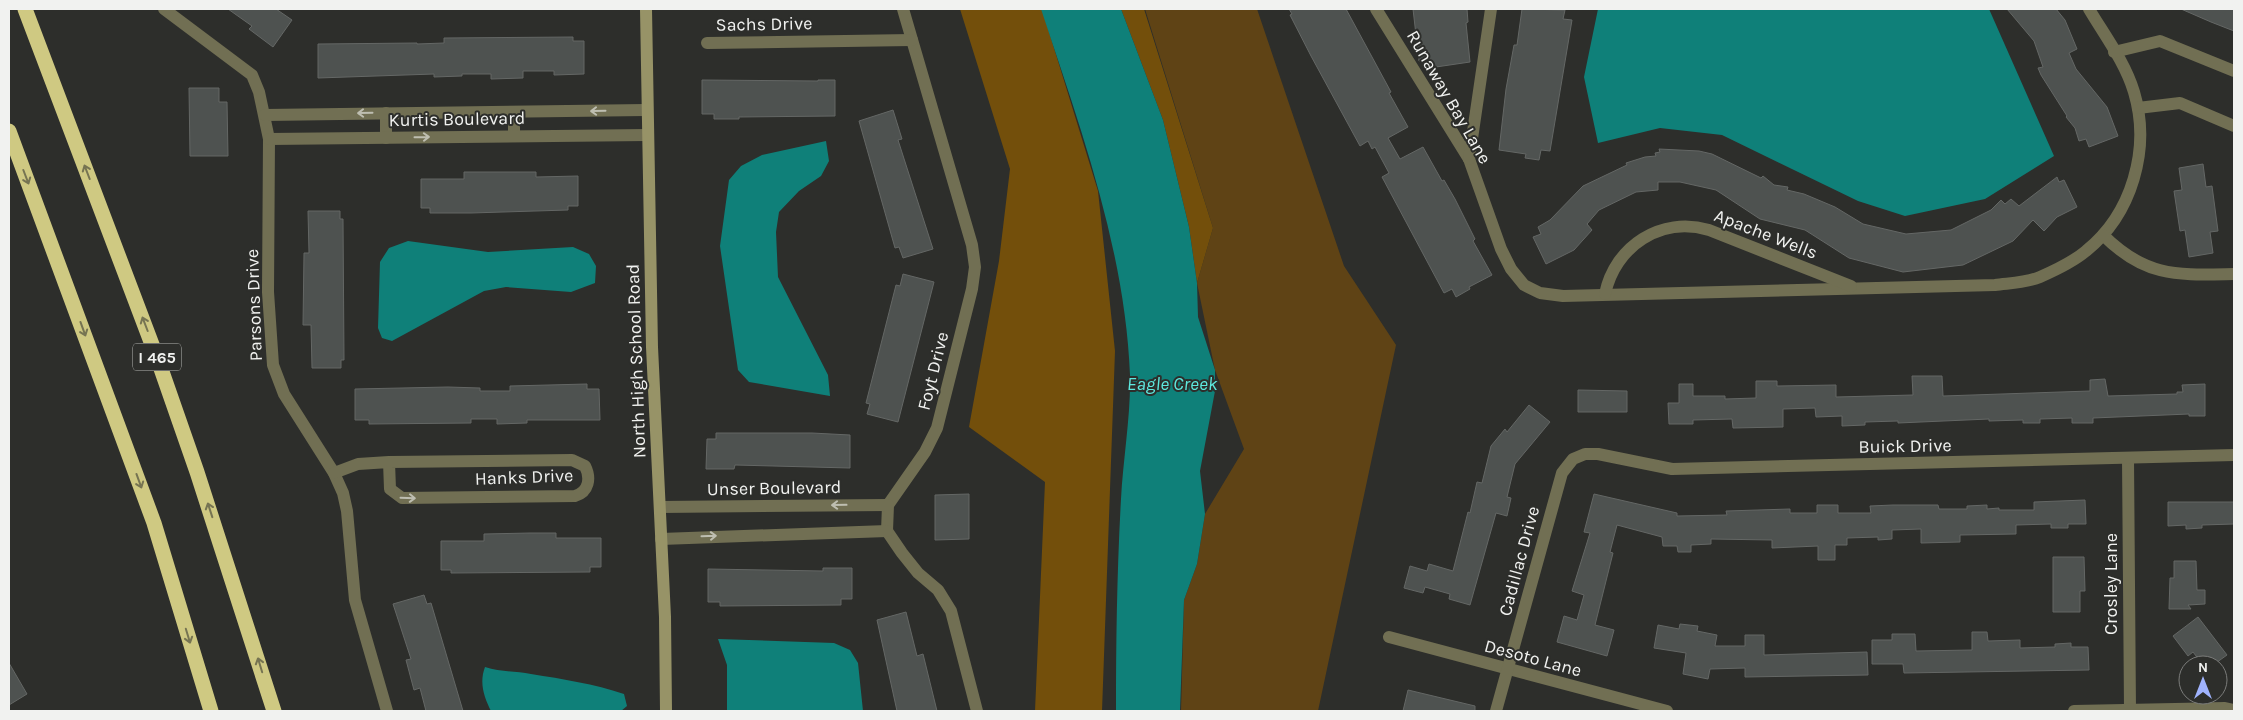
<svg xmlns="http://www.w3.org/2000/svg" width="2243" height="720" viewBox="0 0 2243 720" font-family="Karla,sans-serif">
<rect width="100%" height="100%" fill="#2d2e2b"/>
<polygon fill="#5f4315" points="1145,9 1257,9 1344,266 1396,345 1318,711 1181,711 1184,600 1197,564 1205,514 1244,449 1215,370 1197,283 1213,228"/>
<g fill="#734f0b">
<polygon points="960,9 1042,9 1098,191 1115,351 1102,711 1035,711 1045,482 969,427 999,261 1010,169"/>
<polygon points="1121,9 1144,9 1213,228 1197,283 1189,227 1163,120"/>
</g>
<g fill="#0f8079">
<path d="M1041,9h80l42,111 26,107 8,56 1,34 17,53v21l-15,80 5,43 -8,50 -13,36 -4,111h-64c0,-70 1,-141 5,-212 2,-39 10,-85 9,-124 -5,-126 -50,-248 -89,-366z"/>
<polygon points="1598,9 1989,9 2054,156 1985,199 1905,216 1858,201 1722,135 1660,128 1598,143 1584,77"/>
<polygon points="826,141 829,161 821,176 799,191 779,212 776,232 778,277 828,375 830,396 749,382 738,370 720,246 729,180 741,166 762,155"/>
<polygon points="408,241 488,252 573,247 589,254 596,266 595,283 571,292 506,287 484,291 392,341 382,338 378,328 380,262 389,248"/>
<polygon points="718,639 834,643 850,650 858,663 863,711 727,711 727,665"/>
<path d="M485,667c15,5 31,4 46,7 32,5 63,10 93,20l3,12 -6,5h-130c-7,-14 -12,-28 -6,-44z"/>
</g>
<g fill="#4e5250" stroke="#646765">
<polygon points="228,9 276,9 292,20 273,47 249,29 252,26"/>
<polygon points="1289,9 1346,9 1391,92 1389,93 1408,127 1388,138 1400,159 1423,147 1442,181 1444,180 1455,199 1475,239 1473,241 1492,275 1469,287 1470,289 1456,297 1452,289 1444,293 1382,177 1389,173 1375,147 1372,149 1368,141 1360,146 1311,56 1290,15 1292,14"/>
<polygon points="1413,9 1467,9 1468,22 1466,23 1470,62 1429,68 1428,59 1419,61"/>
<polygon points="1522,9 1565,10 1563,19 1572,20 1550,151 1541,150 1539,160 1525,158 1526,154 1499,150 1506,89 1514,45 1517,45"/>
<polygon points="2007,9 2056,9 2065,20 2077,49 2069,53 2076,69 2107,107 2118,136 2089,147 2086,139 2079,141 2075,128 2066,117 2067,116 2041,75 2038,68 2043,67 2034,41"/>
<polygon points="2181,9 2234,9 2234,31 2211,22"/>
<polygon points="573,37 573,41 584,41 584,74 554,75 554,71 523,71 523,78 491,79 491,74 462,74 462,76 434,77 434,74 318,78 318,44 417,43 417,44 444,43 444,38"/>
<polygon points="702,80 818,81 818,80 835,80 835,116 739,117 739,119 714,119 714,114 702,114"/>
<polygon points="189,88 219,88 219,102 227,102 228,156 190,156"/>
<polygon points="893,110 902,139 898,140 933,249 903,258 899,247 895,248 859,121"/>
<polygon points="1659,149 1699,151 1712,154 1761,178 1763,176 1774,185 1788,187 1787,190 1804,194 1835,207 1863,224 1906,234 1951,230 1991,210 2001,200 2005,204 2011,199 2019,206 2057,177 2059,182 2064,180 2077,207 2057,217 2044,231 2033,220 2013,241 1963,265 1903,272 1849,258 1805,230 1760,219 1716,190 1680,182 1658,182 1658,190 1636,192 1599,210 1587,224 1592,230 1574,250 1546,264 1533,237 1541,234 1538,227 1550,220 1583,186 1627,165 1626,163 1645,157 1656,156 1655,153 1660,152"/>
<polygon points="2203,164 2206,187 2212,186 2218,231 2210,232 2213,253 2189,257 2185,230 2180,231 2174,191 2182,190 2179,168"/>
<polygon points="464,172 536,172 536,177 578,176 578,206 568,206 568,210 471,213 430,213 430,208 421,208 421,179 464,179"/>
<polygon points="308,211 340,211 340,219 343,219 344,360 341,360 341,368 312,368 311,325 303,325 304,253 309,253"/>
<polygon points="903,274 934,282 898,422 867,414 870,404 866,403 896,285 900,286"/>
<polygon points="1912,376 1942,376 1943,396 2090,391 2090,380 2105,379 2108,396 2177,394 2177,392 2183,392 2182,385 2205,384 2205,416 2189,416 2189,414 2093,418 2093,423 2072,423 2072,418 2040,419 2040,423 2023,423 2023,420 1989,421 1989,419 1898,423 1898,421 1865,422 1865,425 1842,426 1842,416 1816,417 1815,408 1783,409 1783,427 1733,428 1732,419 1693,420 1693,424 1669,424 1668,403 1679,403 1679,384 1693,384 1693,396 1725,396 1725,399 1756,398 1756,381 1777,381 1777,386 1836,385 1836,397 1913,395"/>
<polygon points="587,384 587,389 599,389 600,420 527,420 527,423 497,424 497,419 471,419 471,423 369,424 369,420 355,420 355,389 448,387 480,388 480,391 510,391 510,386"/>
<polygon points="1578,390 1627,391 1627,412 1578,412"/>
<polygon points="1529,405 1550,422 1515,464 1507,497 1511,498 1507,516 1496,513 1470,605 1449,599 1450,594 1425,587 1423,593 1404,588 1410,566 1427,571 1429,564 1453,571 1468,512 1470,513 1477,482 1482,483 1491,446 1505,429 1507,432"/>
<polygon points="716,433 812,433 850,435 850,468 735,465 734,469 706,469 707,439 716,439"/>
<polygon points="969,494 969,539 935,540 935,495"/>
<polygon points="1594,494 1677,513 1677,516 1727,515 1726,511 1790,509 1790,513 1817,513 1817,505 1838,505 1838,513 1871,513 1870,506 1893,505 1938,505 1939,509 1967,509 1967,506 1987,505 1987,509 1999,508 1999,510 2034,510 2034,502 2085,500 2086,524 2068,524 2068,528 2051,528 2051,524 2016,525 2016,534 1960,535 1960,542 1921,543 1921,529 1892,530 1892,539 1878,540 1878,537 1847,538 1847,545 1835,545 1835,560 1818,560 1818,546 1772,548 1772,540 1711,539 1711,544 1691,545 1691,552 1678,552 1677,546 1663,546 1662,537 1617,525 1610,552 1613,553 1595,625 1614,630 1607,656 1557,642 1564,616 1577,620 1584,595 1572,591 1590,533 1584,532"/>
<polygon points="2168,502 2234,502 2234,524 2202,525 2202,528 2186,529 2186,525 2168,526"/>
<polygon points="530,533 556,533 556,538 601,538 601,567 590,567 590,572 451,573 451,570 441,570 441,541 484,541 484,534"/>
<polygon points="2053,557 2084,557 2085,591 2080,591 2080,612 2053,612"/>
<polygon points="2174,561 2196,561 2197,590 2205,590 2205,604 2188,605 2191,609 2169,609 2170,578 2174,578"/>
<polygon points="823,568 852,568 852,599 841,599 841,605 720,606 720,602 708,602 708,569 823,571"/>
<polygon points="424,595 427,604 431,603 463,711 426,711 420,688 414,690 406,660 411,659 393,604"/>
<polygon points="906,612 917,656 923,654 937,711 897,711 877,620"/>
<polygon points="2198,617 2227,655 2213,665 2203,665 2193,652 2188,656 2173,636"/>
<polygon points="1680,624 1698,626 1697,631 1717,635 1715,646 1745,646 1745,635 1764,635 1764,655 1867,652 1868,675 1745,677 1745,668 1710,669 1708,679 1683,674 1686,653 1654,648 1658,625 1679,629"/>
<polygon points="1972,632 1987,632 1988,641 2020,640 2020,648 2055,647 2055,644 2071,643 2071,647 2088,647 2089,670 1904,673 1903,664 1872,664 1872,640 1892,640 1892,634 1915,634 1916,651 1972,650"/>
<polygon points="9,663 27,694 9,705"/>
<polygon points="1408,690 1475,706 1475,711 1403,711"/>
</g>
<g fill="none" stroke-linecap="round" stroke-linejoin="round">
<g stroke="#716f53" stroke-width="12">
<polyline points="164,9 252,75 259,92 269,139 268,292 273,365 284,394 334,473 343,493 347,511 355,600 387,711"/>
<polyline points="903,9 972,245 975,267 972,289 937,428 925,452 888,505 887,531 902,553 918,573 938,590 951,611 977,711"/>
<path d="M1376,9l93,150 32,90 10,20 13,16 16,8 23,3 432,-11c15,-2 31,-2 45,-8 16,-7 33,-15 46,-26 46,-37 65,-102 48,-159 -9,-30 -29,-56 -45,-83"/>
<polyline points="707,43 912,40"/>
<polyline points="2114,52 2160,41 2234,71"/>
<polyline points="2138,108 2180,103 2234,126"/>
<polyline points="514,112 514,136"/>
<polyline points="386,113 386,138"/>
<polyline points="265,115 646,110"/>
<polyline points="269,139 647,135"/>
<polyline points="1469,159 1491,9"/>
<path d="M2103,235c43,43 75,40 131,39"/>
<path d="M1605,294c10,-48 56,-78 104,-64l142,56"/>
<polyline points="2128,459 2130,709"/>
<path d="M334,473l24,-9 31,-2 183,-2 13,6c6,12 4,26 -10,30l-173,2 -12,-9 -1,-27"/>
<polyline points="660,507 888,505"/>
<polyline points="661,539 887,531"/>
<polyline points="1389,637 1667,711"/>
<polyline points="1496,711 1562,473 1573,459 1585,454 1598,454 1672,469 2234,455"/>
<polyline points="2074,711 2225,708 2234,710"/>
</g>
<polyline stroke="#979367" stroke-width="12" points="646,9 652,347 665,617 666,711"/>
<g stroke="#cfc982" stroke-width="15">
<polyline points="25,9 159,363 197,472 274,711"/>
<polyline points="9,131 154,523 211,711"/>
</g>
</g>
<defs><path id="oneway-shaft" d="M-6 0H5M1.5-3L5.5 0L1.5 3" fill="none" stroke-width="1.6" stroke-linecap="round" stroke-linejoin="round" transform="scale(1.25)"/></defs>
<g stroke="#bebeb1">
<use href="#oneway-shaft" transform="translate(598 111) rotate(179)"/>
<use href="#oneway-shaft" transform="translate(365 113) rotate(179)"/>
<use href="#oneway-shaft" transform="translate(422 137) rotate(-1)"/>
<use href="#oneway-shaft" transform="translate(408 498) rotate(2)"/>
<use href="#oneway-shaft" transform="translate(839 505) rotate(179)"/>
<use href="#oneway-shaft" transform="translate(709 536) rotate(-2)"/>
</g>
<g stroke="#767452">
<use href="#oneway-shaft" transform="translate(87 172) rotate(-111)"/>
<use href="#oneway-shaft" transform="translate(26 177) rotate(69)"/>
<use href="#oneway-shaft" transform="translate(145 324) rotate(-111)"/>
<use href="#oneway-shaft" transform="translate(83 329) rotate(70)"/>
<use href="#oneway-shaft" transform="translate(139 481) rotate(70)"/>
<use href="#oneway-shaft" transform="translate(210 510) rotate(-108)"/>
<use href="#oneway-shaft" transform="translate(188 636) rotate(73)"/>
<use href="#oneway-shaft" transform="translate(260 665) rotate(-107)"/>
</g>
<g text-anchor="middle" stroke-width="4" stroke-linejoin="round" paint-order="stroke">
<rect fill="#2d2e2b" stroke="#b6b7b5" stroke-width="1" x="133" y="343.5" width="48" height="27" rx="4"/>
<g font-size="16" font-weight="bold" fill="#f1f2f0">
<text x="157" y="363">I 465</text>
</g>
<g font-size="18" fill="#f1f2f0" stroke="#2d2e2b">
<text transform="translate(764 24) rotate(-1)" y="6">Sachs Drive</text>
<text transform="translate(1449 97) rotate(60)" y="6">Runaway Bay Lane</text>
<text transform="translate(457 119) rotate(-1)" y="6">Kurtis Boulevard</text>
<text transform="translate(1766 234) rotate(21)" y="6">Apache Wells</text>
<text transform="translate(254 305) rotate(-92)" y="6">Parsons Drive</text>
<text transform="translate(636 361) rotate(-92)" y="6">North High School Road</text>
<text transform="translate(933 371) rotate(-76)" y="6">Foyt Drive</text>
<text transform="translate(1905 446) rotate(-1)" y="6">Buick Drive</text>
<text transform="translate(524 477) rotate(-2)" y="6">Hanks Drive</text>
<text transform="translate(774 488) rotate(-1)" y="6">Unser Boulevard</text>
<text transform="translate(1519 561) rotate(-75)" y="6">Cadillac Drive</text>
<text transform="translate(2111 584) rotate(-90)" y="6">Crosley Lane</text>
<text transform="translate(1533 658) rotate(15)" y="6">Desoto Lane</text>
</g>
<g font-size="19" font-style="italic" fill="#5ee9df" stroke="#2d2e2b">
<text x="1172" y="390">Eagle Creek</text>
</g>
</g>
<rect width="2243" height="720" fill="none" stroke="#f1f2f0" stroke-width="20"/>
<g transform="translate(2203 680)"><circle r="24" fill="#2d2e2b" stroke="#7b7c7a"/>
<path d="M0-4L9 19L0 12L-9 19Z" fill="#a0b3fd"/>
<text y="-8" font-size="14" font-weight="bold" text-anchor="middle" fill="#f1f2f0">N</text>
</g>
</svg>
